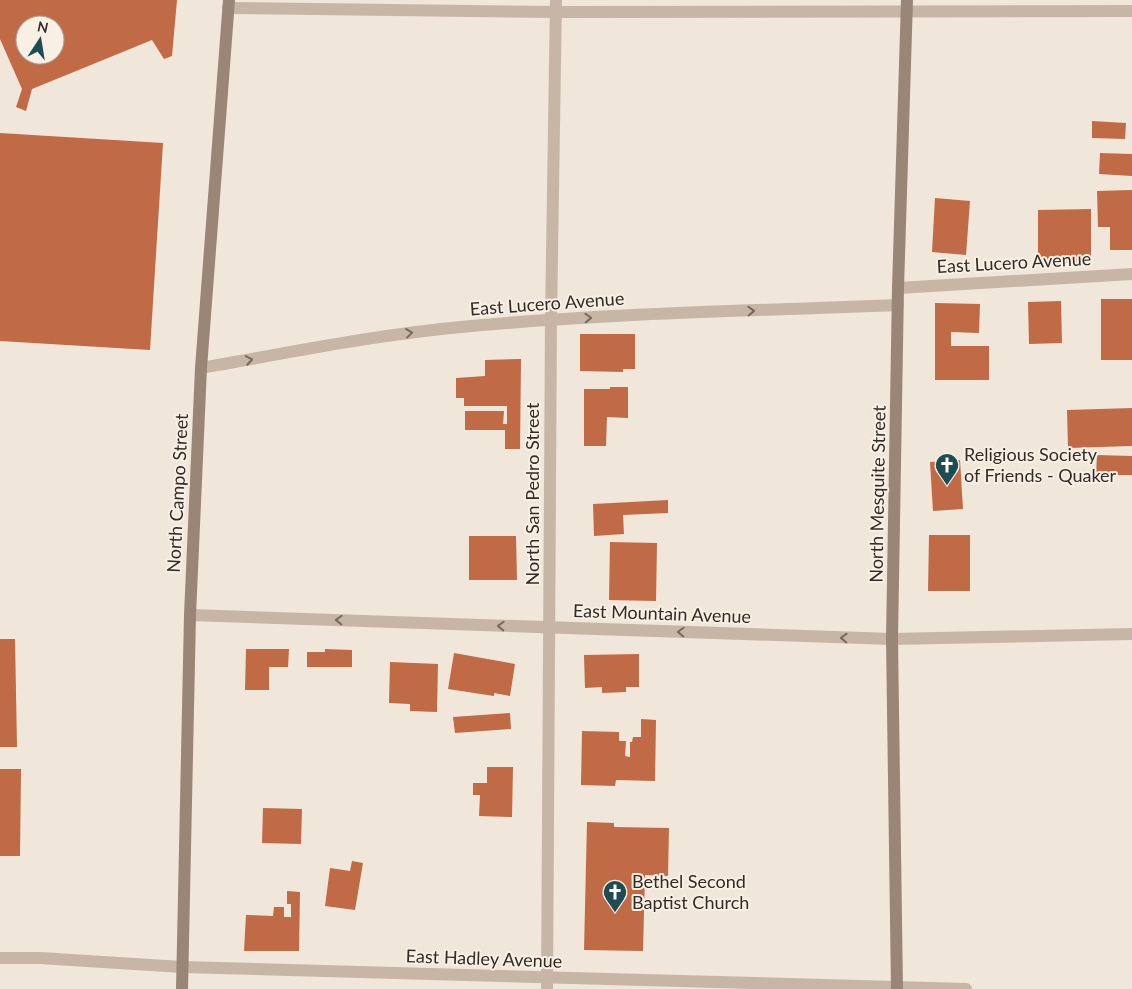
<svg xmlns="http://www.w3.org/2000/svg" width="1132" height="989" viewBox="0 0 1132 989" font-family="Lato,sans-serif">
<rect width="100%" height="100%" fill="#f0e6d9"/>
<g fill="#c06a46" fill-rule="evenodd">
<path d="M0,0h177l-5,56 -8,3 -12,-19 -120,49 -6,22 -10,-4 6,-18 -22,-50zM25,25h30v30h-30z"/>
<polygon points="1092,121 1126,123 1125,139 1092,138"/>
<polygon points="0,133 163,143 150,350 0,341"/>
<polygon points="1100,153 1132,154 1132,176 1099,174"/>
<polygon points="1132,190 1132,250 1110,250 1110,227 1098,227 1097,191"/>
<polygon points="935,198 970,201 966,255 932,252"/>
<polygon points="1091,209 1091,263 1038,263 1038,210"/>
<rect x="1101" y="299" width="31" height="61"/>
<polygon points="1061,301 1062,343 1029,344 1028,302"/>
<polygon points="935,303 980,304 979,333 951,332 951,346 989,346 989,380 935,380"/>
<polygon points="580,334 635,334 635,369 623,369 623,372 580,371"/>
<polygon points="521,359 520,449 505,449 505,430 465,430 465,411 504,411 503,424 507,424 507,406 464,406 464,398 456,398 456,378 485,376 485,360"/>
<polygon points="610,387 628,387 628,418 607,417 606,446 584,446 584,389 610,389"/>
<polygon points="1132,408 1132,446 1068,448 1067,410"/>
<polygon points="1097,455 1132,456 1132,475 1096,475"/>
<polygon points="960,460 963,509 933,511 930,462"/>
<polygon points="668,500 668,513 623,515 624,534 594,536 593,504"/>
<polygon points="929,535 970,535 970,591 928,591"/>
<polygon points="469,536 516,536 517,580 469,580"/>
<polygon points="610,542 657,543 656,601 609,600"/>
<polygon points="0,639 15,639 17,747 0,747"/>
<polygon points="246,649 289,649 288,667 269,667 269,690 245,690"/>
<polygon points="325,649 352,650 352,667 307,667 307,652 325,652"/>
<polygon points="454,653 515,664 510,696 494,693 494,696 448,689"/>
<polygon points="639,654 639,687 626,687 626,692 602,693 602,687 585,688 584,655"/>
<polygon points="390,662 438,664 437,712 410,711 410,704 389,703"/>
<polygon points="510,713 511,729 455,733 453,717"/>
<polygon points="641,719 656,720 655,781 616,780 615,786 581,785 582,731 619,732 619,741 626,741 625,756 630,757 630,742 632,742 633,737 641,737"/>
<polygon points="487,767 513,767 512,817 479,816 480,795 473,795 473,783 487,783"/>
<polygon points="0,769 21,769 20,856 0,856"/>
<polygon points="263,808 302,809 301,844 262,843"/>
<polygon points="587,822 614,823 614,827 669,828 668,876 645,875 643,951 584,950"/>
<polygon points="352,861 363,863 355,910 325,906 330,868 350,871"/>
<polygon points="287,891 300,892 299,951 244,951 246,915 273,916 274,907 284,907 284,917 291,917 291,904 287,904"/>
</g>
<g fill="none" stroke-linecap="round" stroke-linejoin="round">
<g stroke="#c7b6a5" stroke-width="12">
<polyline points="228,8 556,12 1132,11"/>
<polyline points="898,288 1132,274"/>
<path d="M201,368c86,-15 173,-33 260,-41 145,-14 292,-16 437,-22"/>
<polyline points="190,615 892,639 1132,634"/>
<polyline points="0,958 40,958 182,967 966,989"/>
<polyline points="547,989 551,319 556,0"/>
</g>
<g stroke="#9a8677" stroke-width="12">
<polyline points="182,989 190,615 201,368 229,0"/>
<polyline points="897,989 892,639 898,288 907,0"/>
</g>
</g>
<defs><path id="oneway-chevron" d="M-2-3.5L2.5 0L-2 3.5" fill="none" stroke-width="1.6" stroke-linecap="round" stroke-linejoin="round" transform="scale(1.25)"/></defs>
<g stroke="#766a5f">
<use href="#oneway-chevron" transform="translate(751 311) rotate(-2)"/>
<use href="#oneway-chevron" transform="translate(588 318) rotate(-2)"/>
<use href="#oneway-chevron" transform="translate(409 333) rotate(-7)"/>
<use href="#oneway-chevron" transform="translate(249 360) rotate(-10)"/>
<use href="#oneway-chevron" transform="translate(339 620) rotate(-178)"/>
<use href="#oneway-chevron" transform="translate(501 626) rotate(-178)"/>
<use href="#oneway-chevron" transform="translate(681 632) rotate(-178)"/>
<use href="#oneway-chevron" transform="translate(844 638) rotate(-178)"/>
</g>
<defs>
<g id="church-pin" transform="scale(1.25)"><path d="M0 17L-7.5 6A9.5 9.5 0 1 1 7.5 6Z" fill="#1e4c52" stroke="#f8f0e5"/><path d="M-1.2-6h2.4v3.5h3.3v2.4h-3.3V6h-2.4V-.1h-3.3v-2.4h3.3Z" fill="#fff"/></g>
</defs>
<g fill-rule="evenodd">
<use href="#church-pin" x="947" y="465"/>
<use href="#church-pin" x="615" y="892"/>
</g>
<g text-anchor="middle" stroke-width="4" stroke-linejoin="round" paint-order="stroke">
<g font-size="18" fill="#332b26" stroke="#f8f0e5">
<text transform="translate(1014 263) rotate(-3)" y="6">East Lucero Avenue</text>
<text transform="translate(547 304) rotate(-4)" y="6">East Lucero Avenue</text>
<text transform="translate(178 493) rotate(-87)" y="6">North Campo Street</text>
<text transform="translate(533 494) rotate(-90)" y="6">North San Pedro Street</text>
<text transform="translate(878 494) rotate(-89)" y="6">North Mesquite Street</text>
<text transform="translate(662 614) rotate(2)" y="6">East Mountain Avenue</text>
<text transform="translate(484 959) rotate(2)" y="6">East Hadley Avenue</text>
</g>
<g font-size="18" fill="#332b26" stroke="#f8f0e5" text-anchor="start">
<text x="964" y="461">Religious Society<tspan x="964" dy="21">of Friends - Quaker</tspan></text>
<text x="632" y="888">Bethel Second<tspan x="632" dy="21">Baptist Church</tspan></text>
</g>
</g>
<g transform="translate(40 40) rotate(12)"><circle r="24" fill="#f8f0e5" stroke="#a9a199"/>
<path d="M0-4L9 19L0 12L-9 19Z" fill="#1e4c52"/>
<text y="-8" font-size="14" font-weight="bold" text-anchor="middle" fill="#332b26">N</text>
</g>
</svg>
